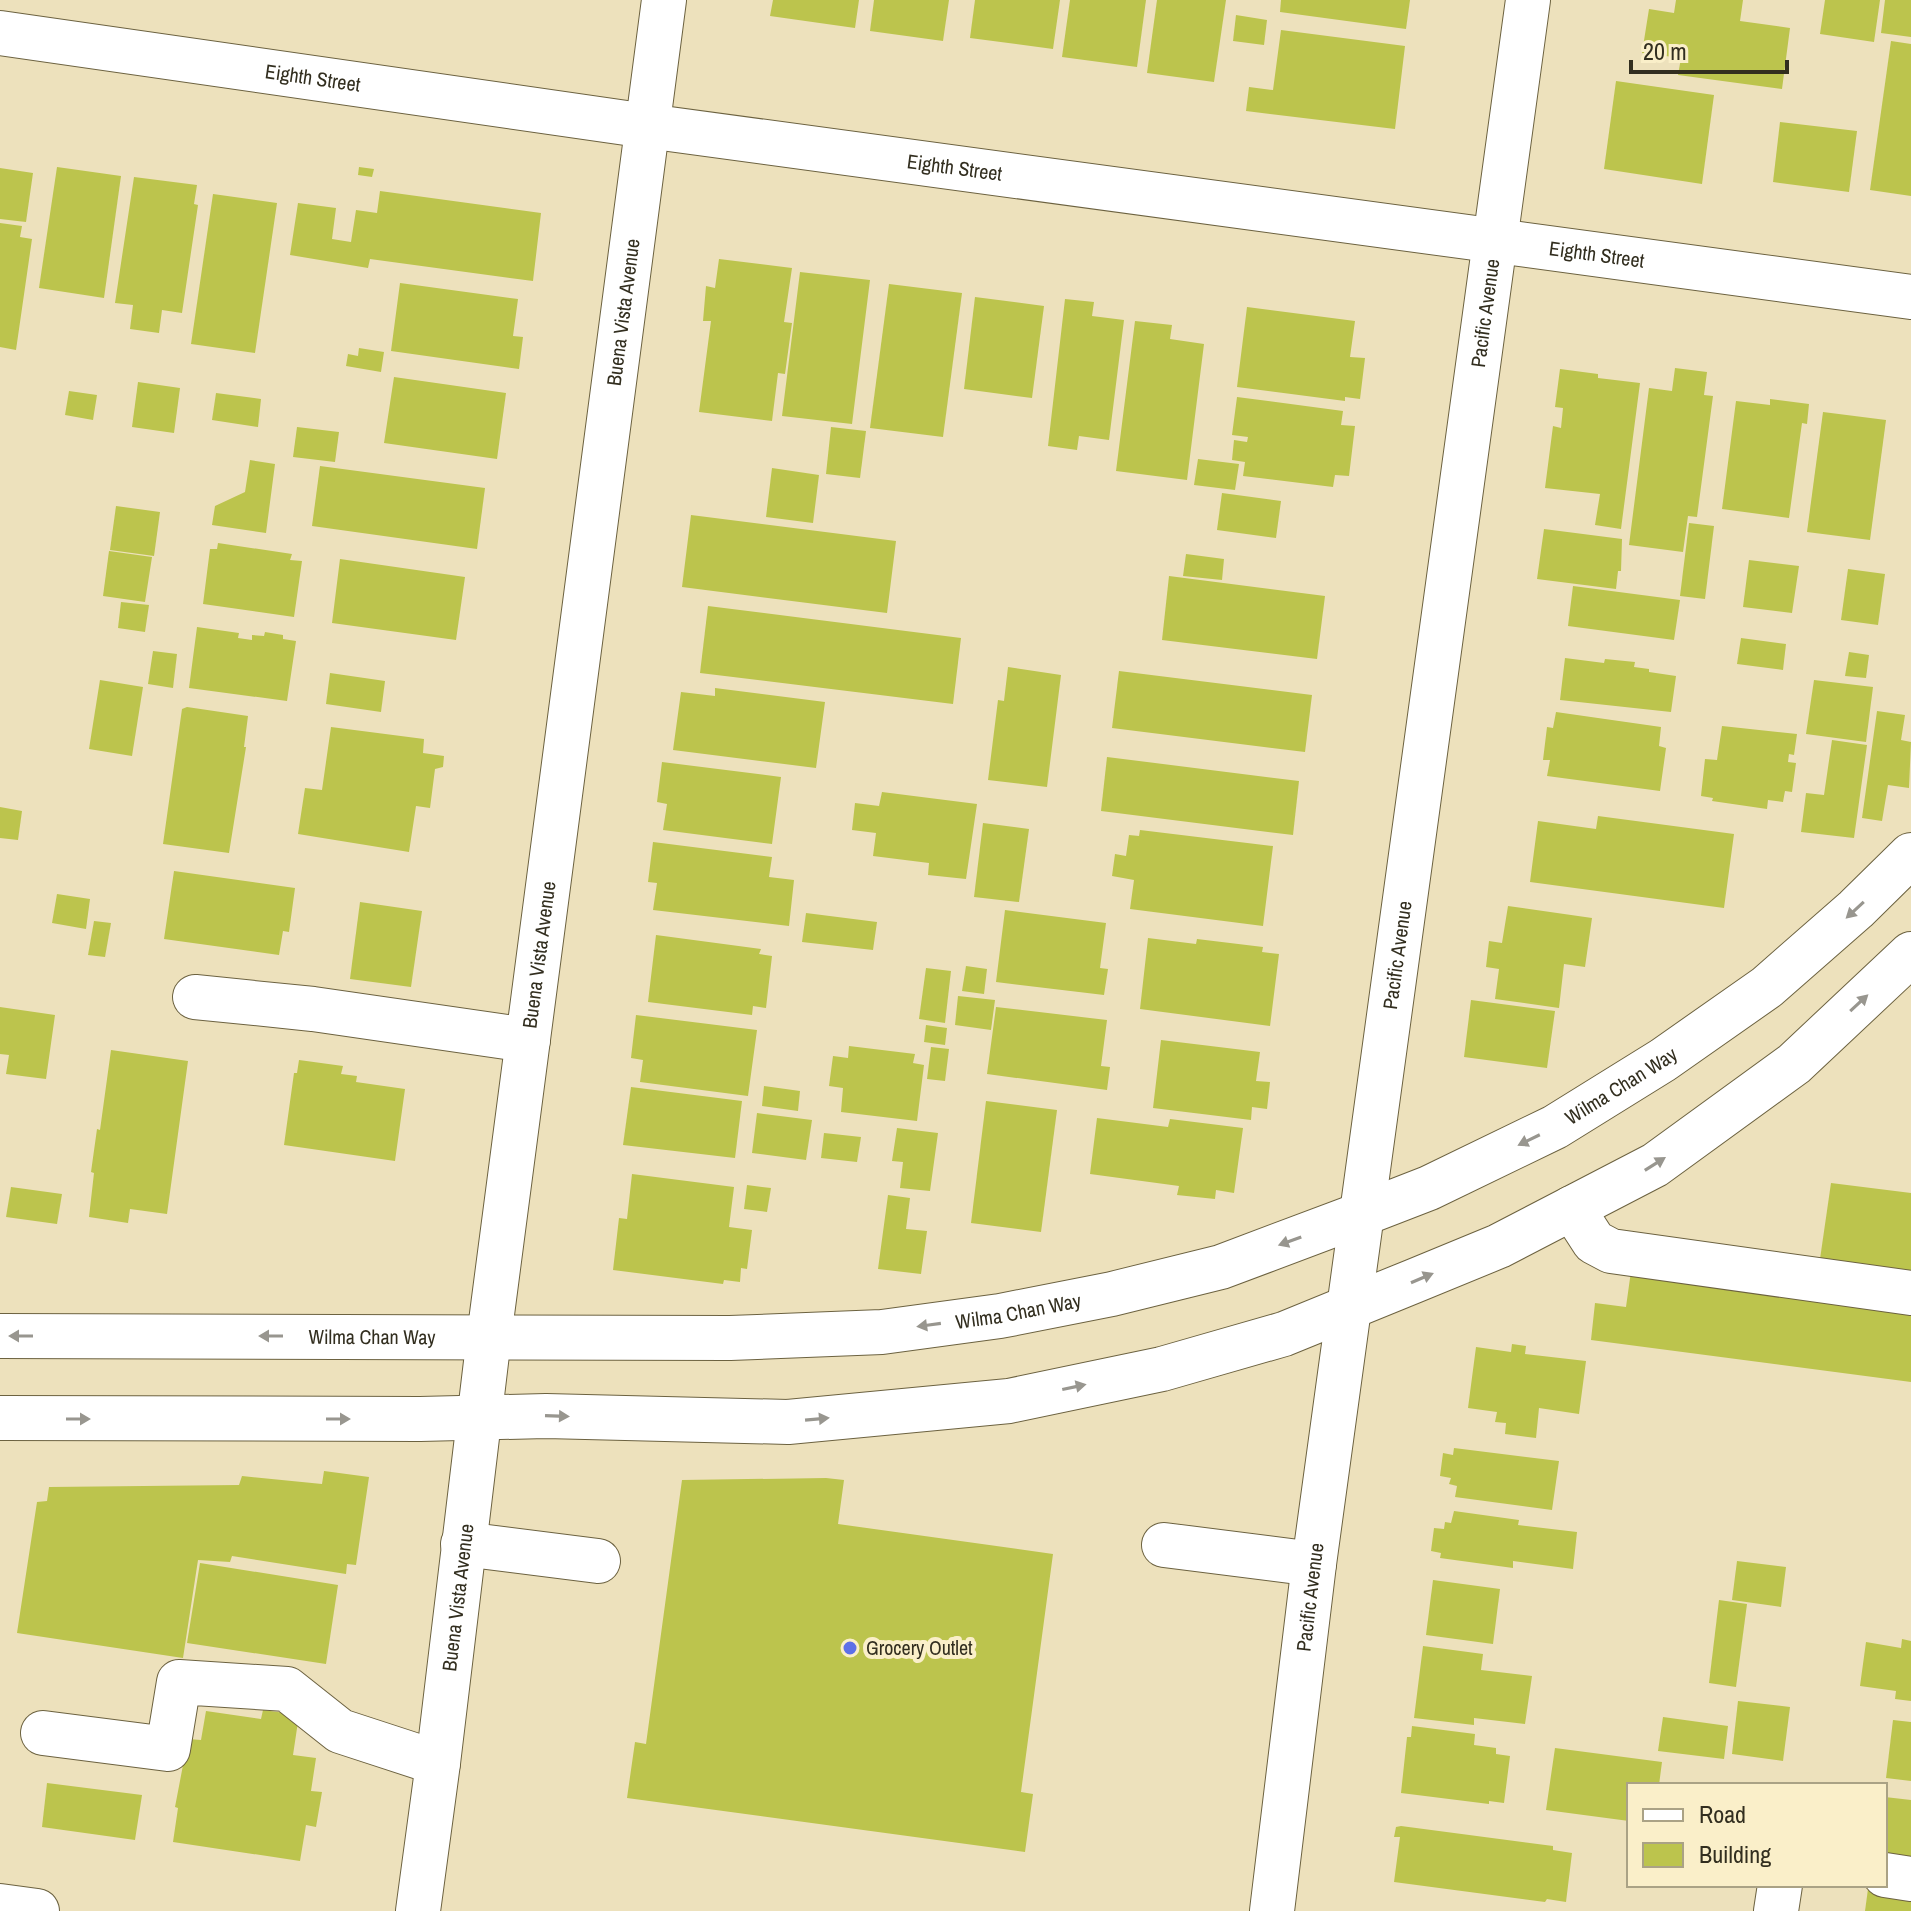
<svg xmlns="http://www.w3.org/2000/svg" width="1911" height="1911" viewBox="0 0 1911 1911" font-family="'Archivo Narrow',sans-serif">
<rect width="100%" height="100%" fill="#ede1bc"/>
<g fill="#bcc44d">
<polygon points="773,0 859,0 855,28 770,16"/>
<polygon points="874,0 949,0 943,41 870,31"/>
<polygon points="975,0 1060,0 1053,49 970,38"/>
<polygon points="1070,0 1146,0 1137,67 1062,57"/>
<polygon points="1157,0 1226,0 1214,82 1147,73"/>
<polygon points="1281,0 1410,0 1406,29 1280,12"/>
<polygon points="1676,0 1743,0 1740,21 1790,28 1782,89 1678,75 1681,58 1642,53 1649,9 1674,13"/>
<polygon points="1825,0 1880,0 1874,42 1820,34"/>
<polygon points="1885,0 1911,0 1911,37 1881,33"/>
<polygon points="1236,15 1267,20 1264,45 1233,41"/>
<polygon points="1281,30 1405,46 1395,129 1246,111 1249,87 1273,90"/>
<polygon points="1891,41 1911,44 1911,196 1870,190"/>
<polygon points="1616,81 1714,95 1702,184 1604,169"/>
<polygon points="1780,122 1857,131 1849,192 1773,182"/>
<polygon points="57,167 121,176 104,298 39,288"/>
<polygon points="359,167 374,169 372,177 358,175"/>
<polygon points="0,168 33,173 26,222 0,219"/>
<polygon points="134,177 197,185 194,204 198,205 182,313 162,310 159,333 130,329 133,305 115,303"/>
<polygon points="380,191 541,213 533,281 370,259 368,268 290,255 298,203 336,208 332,239 351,242 356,210 377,213"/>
<polygon points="213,194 277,203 255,353 191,344"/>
<polygon points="0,223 22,226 20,237 32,239 16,350 0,347"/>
<polygon points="719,259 792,268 784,322 792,323 785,374 778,373 772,421 699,412 711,321 703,321 706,286 715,288"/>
<polygon points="800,272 870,280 852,424 782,416"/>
<polygon points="400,283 518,299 513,336 523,337 519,369 391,351"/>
<polygon points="889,284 962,293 943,437 870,428"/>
<polygon points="975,297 1044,306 1032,398 964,389"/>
<polygon points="1065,299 1094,302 1092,316 1124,320 1109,440 1079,436 1077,450 1048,446"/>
<polygon points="1247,307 1355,321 1350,357 1365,358 1360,399 1345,397 1345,401 1237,387"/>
<polygon points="1135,321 1172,325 1170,339 1204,344 1187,480 1116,471"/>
<polygon points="359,348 384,352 381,372 346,366 348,354 358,356"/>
<polygon points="1675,368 1707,372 1704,395 1713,396 1697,517 1688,516 1683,552 1629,545 1649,388 1672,391"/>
<polygon points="1560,369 1598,374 1598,378 1640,383 1621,529 1595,525 1600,494 1545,488 1553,426 1561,428 1563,408 1555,407"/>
<polygon points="394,377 506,393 497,459 384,443"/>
<polygon points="138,382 180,388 174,433 132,427"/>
<polygon points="69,391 97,395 93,420 65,415"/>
<polygon points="216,393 261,399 258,427 212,420"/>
<polygon points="1237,397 1343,411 1341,425 1355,426 1349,476 1335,475 1333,487 1243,476 1245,462 1232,460 1234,440 1247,442 1248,437 1232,435"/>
<polygon points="1770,399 1809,404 1807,424 1802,423 1789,518 1722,509 1736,401 1770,405"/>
<polygon points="1823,412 1886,420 1870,540 1807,532"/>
<polygon points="297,427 339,432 335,462 293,457"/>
<polygon points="831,427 866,431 860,478 826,474"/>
<polygon points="1198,459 1239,464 1235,490 1194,485"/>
<polygon points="250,460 275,464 266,533 212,525 215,506 245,492"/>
<polygon points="320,466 485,488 477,549 312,526"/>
<polygon points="772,468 819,475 813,523 766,517"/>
<polygon points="1222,493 1281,501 1276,538 1217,530"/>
<polygon points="116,506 160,512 154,556 110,550"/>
<polygon points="691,515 896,541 887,613 682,587"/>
<polygon points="1689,523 1714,526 1705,599 1680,596"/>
<polygon points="1544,529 1622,539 1621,571 1618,571 1616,589 1537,579"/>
<polygon points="218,543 292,554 290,560 302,561 294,617 203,604 210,549 217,549"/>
<polygon points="109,551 152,557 145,602 103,596"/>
<polygon points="1186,554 1224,559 1222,580 1183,576"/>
<polygon points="340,559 465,577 456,640 332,623"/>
<polygon points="1749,560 1799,566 1792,613 1743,607"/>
<polygon points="1848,569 1885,574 1878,625 1841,620"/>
<polygon points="1169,576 1325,596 1317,659 1162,640"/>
<polygon points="1573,586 1680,600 1674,640 1568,626"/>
<polygon points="121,602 149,605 145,632 118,628"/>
<polygon points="708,606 961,638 953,704 700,673"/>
<polygon points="197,627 239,633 238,638 252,640 252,635 264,636 265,632 283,635 283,639 296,641 287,701 189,688"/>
<polygon points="1741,638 1786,644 1783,670 1737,664"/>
<polygon points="153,651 177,654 173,688 148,684"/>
<polygon points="1849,652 1869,655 1866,678 1845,676"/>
<polygon points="1565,658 1604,663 1605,659 1635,662 1634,667 1649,669 1649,672 1676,676 1671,712 1560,700"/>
<polygon points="1008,667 1061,675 1047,787 988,780 998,700 1004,701"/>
<polygon points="1119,671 1312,695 1305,752 1112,728"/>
<polygon points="330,673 385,681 381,712 326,704"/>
<polygon points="100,680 143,687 132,756 89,749"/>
<polygon points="1814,680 1873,687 1866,742 1806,734"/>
<polygon points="715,688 825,702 816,768 673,750 681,692 715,696"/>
<polygon points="187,707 248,716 244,747 246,747 229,853 163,844 182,709"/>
<polygon points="1877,711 1905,715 1901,740 1911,742 1909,788 1888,785 1882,821 1862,818"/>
<polygon points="1556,712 1661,727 1659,746 1666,748 1660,791 1547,776 1550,760 1543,760 1547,727 1553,728"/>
<polygon points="1722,726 1797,734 1794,755 1789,754 1788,762 1796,763 1792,792 1785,791 1783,802 1768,800 1767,809 1712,801 1713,798 1701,796 1705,759 1717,760"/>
<polygon points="331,727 424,739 423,753 444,756 443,767 435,769 430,808 416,806 409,852 298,834 305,788 322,790"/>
<polygon points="1832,740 1867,745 1854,838 1801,832 1806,793 1824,795"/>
<polygon points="1107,757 1299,781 1293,835 1101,811"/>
<polygon points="662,762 781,777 772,844 663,830 667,804 657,802"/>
<polygon points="882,792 977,804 966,879 928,875 929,863 873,856 876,833 852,830 855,803 879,806"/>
<polygon points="0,807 22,811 18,840 0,838"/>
<polygon points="1598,816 1734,834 1724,908 1530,882 1538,821 1596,829"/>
<polygon points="983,823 1029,829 1019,902 974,897"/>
<polygon points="1140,830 1273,846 1263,926 1130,909 1134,880 1112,876 1115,854 1126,856 1129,835 1139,836"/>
<polygon points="653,842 772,857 769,877 794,880 789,926 653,910 657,883 648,882"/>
<polygon points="174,871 295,888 289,932 283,931 279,955 164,939"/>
<polygon points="57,894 90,899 86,929 52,923"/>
<polygon points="360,902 422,911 411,987 350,979"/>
<polygon points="1508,906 1592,918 1585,967 1564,964 1559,1008 1495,999 1499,969 1486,967 1489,941 1502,943"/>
<polygon points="1005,910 1106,923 1100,968 1108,969 1104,995 996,982"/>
<polygon points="806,913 877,922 873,950 802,942"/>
<polygon points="94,921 111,923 105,957 88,955"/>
<polygon points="656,935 761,949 759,954 772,956 766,1008 753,1006 752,1015 648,1002"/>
<polygon points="1148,938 1196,944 1197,939 1263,947 1262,952 1279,954 1270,1026 1140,1009"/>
<polygon points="966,966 987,969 984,994 962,991"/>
<polygon points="926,968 951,971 945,1023 919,1019"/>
<polygon points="958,996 995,1000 991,1030 955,1025"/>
<polygon points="1471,1000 1555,1011 1547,1068 1464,1057"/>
<polygon points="0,1007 55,1015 46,1079 6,1074 9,1055 0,1054"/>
<polygon points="996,1007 1107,1020 1101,1066 1110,1067 1107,1090 987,1074"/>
<polygon points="636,1015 757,1030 748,1096 640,1082 643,1060 631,1058"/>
<polygon points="926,1025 947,1028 945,1045 924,1042"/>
<polygon points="1161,1040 1260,1052 1256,1081 1270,1082 1267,1109 1252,1107 1251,1120 1153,1108"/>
<polygon points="849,1046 915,1054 913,1063 924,1065 917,1121 841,1112 843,1088 829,1086 833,1056 848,1058"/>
<polygon points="931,1047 949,1049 945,1081 927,1079"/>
<polygon points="111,1050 188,1061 167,1214 130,1209 128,1223 89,1217 94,1173 91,1172 97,1129 100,1130"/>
<polygon points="299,1060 343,1066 341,1074 357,1076 356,1082 405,1089 395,1161 284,1145 294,1073 297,1073"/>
<polygon points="764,1086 800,1091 798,1111 762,1106"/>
<polygon points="631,1087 742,1101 735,1158 623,1145"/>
<polygon points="986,1101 1057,1110 1041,1232 971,1223"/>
<polygon points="757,1113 812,1120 806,1160 752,1153"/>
<polygon points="1097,1118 1168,1127 1170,1119 1243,1128 1234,1193 1216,1190 1215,1199 1177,1195 1179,1186 1090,1174"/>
<polygon points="897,1128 938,1133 930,1191 900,1188 903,1162 892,1161"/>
<polygon points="824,1133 861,1137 857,1162 821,1158"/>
<polygon points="632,1174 734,1187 729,1227 752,1230 747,1269 741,1268 740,1282 724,1280 723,1284 613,1270 619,1218 627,1219"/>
<polygon points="1831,1183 1911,1193 1911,1271 1820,1259"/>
<polygon points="747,1185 771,1188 767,1212 744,1209"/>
<polygon points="11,1187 62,1194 57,1224 6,1217"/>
<polygon points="888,1195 910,1198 906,1229 927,1231 921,1274 878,1269"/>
<polygon points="1632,1264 1911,1300 1911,1382 1591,1340 1595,1303 1626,1307"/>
<polygon points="1512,1344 1526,1346 1525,1354 1586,1361 1579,1414 1539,1408 1536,1438 1505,1434 1506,1423 1495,1422 1497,1412 1468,1408 1476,1347 1511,1352"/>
<polygon points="1454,1448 1559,1461 1552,1510 1455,1497 1457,1486 1449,1484 1451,1478 1440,1476 1443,1453 1453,1455"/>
<polygon points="324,1471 369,1477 356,1565 347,1564 346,1574 232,1556 230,1562 198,1560 183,1658 17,1633 37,1502 47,1501 49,1487 239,1485 242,1476 322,1484"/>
<polygon points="826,1478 844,1480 838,1524 1053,1554 1021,1792 1033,1794 1025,1852 627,1798 635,1742 646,1744 682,1480"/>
<polygon points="1454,1511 1519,1520 1518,1525 1577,1532 1573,1569 1513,1561 1513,1568 1440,1558 1441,1553 1431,1551 1434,1528 1444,1529 1445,1522 1451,1523"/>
<polygon points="1737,1561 1786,1567 1781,1607 1732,1600"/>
<polygon points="200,1563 338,1585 326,1664 187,1643"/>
<polygon points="1433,1580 1500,1589 1493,1644 1426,1635"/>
<polygon points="1719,1600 1747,1604 1736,1687 1709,1683"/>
<polygon points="1902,1639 1911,1641 1911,1701 1895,1699 1896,1691 1860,1686 1866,1642 1901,1648"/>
<polygon points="1423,1646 1483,1654 1481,1670 1532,1676 1525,1724 1474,1718 1474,1725 1414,1718"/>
<polygon points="1738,1701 1790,1707 1783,1761 1732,1754"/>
<polygon points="263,1710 299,1715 293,1755 316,1758 311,1791 322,1792 316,1827 306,1825 300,1861 173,1842 178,1808 175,1807 188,1739 201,1740 206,1711 261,1719"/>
<polygon points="1663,1717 1728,1726 1724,1759 1658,1751"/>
<polygon points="1893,1720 1911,1722 1911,1781 1886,1778"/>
<polygon points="1412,1726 1475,1734 1474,1745 1496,1748 1496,1754 1510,1756 1504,1803 1489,1801 1489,1804 1401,1793 1407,1737 1411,1737"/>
<polygon points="1555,1748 1662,1762 1659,1785 1629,1785 1629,1821 1546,1810"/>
<polygon points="47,1783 142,1795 135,1840 42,1827"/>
<polygon points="1885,1797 1911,1800 1911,1860 1885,1856"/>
<polygon points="1401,1826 1553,1846 1553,1850 1572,1853 1566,1902 1547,1899 1545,1902 1394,1882 1400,1837 1394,1837 1396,1827"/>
<polygon points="1868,1889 1911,1895 1911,1911 1865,1911"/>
</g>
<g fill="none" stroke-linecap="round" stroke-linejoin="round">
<g stroke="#6c6240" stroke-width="46">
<g id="minor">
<path id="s1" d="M0,33l647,93 1264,171"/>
<polyline points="195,997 313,1009 528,1040"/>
<polyline points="1572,1208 1594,1242 1611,1251 1911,1293"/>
<polyline points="463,1544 598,1561"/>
<polyline points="1164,1545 1314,1564"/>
<polyline points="43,1733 168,1749 179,1682 287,1689 340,1731 438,1763"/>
<polyline points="1885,1875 1911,1879"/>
<polyline points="0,1906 37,1911"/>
<path id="s2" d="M418,1911l20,-148 51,-426 175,-1337"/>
<path id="s3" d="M1272,1911l42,-347 214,-1564"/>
<polyline points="1776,1911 1780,1885"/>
</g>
</g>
<g stroke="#6c6240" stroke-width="46">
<g id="major">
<path id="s4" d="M0,1336l730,2 152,-6 118,-16 112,-22 109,-27 141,-53 67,-26 126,-61 108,-67 104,-73 89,-78 55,-54"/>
<polyline points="0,1418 420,1419 546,1416 788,1422 1009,1401 1162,1369 1284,1334 1414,1281 1499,1246 1655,1165 1794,1064 1911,954"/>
</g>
</g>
<use href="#minor" stroke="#fff" stroke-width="44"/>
<use href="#major" stroke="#fff" stroke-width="44"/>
</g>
<defs><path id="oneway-solid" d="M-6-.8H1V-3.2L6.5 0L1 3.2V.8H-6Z" transform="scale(2)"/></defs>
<g fill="#98968f">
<use href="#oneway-solid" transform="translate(1855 910) rotate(137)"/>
<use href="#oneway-solid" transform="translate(1859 1003) rotate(-43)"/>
<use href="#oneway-solid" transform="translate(1529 1140) rotate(154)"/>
<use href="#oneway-solid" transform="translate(1655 1164) rotate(-32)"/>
<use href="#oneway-solid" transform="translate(1290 1241) rotate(160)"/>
<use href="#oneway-solid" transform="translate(1422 1278) rotate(-23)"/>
<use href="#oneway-solid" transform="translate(929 1325) rotate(172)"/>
<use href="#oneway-solid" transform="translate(21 1336) rotate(180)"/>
<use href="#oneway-solid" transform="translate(271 1336) rotate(-180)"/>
<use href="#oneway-solid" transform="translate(1074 1387) rotate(-12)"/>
<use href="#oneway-solid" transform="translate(557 1416) rotate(2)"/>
<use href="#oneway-solid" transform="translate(78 1419)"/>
<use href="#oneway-solid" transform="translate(338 1419)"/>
<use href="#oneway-solid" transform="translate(817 1419) rotate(-5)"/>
</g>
<circle fill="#5d70e7" stroke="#faefc9" stroke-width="3" cx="850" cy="1648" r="8"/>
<g text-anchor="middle" stroke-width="8" stroke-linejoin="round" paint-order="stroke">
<g font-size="20" fill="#322e1f" stroke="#faefc9">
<text dy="7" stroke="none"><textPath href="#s1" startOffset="316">Eighth Street</textPath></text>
<text dy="7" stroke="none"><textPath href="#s1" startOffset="964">Eighth Street</textPath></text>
<text dy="7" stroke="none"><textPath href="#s1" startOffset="1612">Eighth Street</textPath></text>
<text dy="7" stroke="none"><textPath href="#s2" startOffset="1612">Buena Vista Avenue</textPath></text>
<text dy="7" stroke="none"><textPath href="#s3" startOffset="1612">Pacific Avenue</textPath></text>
<text dy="7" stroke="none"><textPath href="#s2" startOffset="964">Buena Vista Avenue</textPath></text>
<text dy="7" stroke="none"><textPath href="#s3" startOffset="964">Pacific Avenue</textPath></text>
<text dy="7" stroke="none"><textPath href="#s4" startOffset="1668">Wilma Chan Way</textPath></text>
<text dy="7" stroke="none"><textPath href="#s4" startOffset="1020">Wilma Chan Way</textPath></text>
<text dy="7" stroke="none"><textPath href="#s4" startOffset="372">Wilma Chan Way</textPath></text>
<text dy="7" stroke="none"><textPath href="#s3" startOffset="316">Pacific Avenue</textPath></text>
<text dy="7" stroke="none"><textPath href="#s2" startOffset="316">Buena Vista Avenue</textPath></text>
</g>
<g font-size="20" fill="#322e1f" stroke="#faefc9" text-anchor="start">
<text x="866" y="1655">Grocery Outlet</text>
</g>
</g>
<rect x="1627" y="1783" width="260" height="104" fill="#faefc9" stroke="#aaa285" stroke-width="2"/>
<rect x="1643" y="1809" width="40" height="12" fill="#ffffff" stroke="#aaa285" stroke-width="2"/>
<text x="1699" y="1823" font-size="24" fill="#322e1f">Road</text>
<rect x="1643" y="1843" width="40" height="24" fill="#bcc44d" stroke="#aaa285" stroke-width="2"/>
<text x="1699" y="1863" font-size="24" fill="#322e1f">Building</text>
<path d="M1631 60v12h156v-12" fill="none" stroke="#322e1f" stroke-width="4"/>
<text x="1643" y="60" font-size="24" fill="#322e1f" stroke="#faefc9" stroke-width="6" paint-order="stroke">20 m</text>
</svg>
